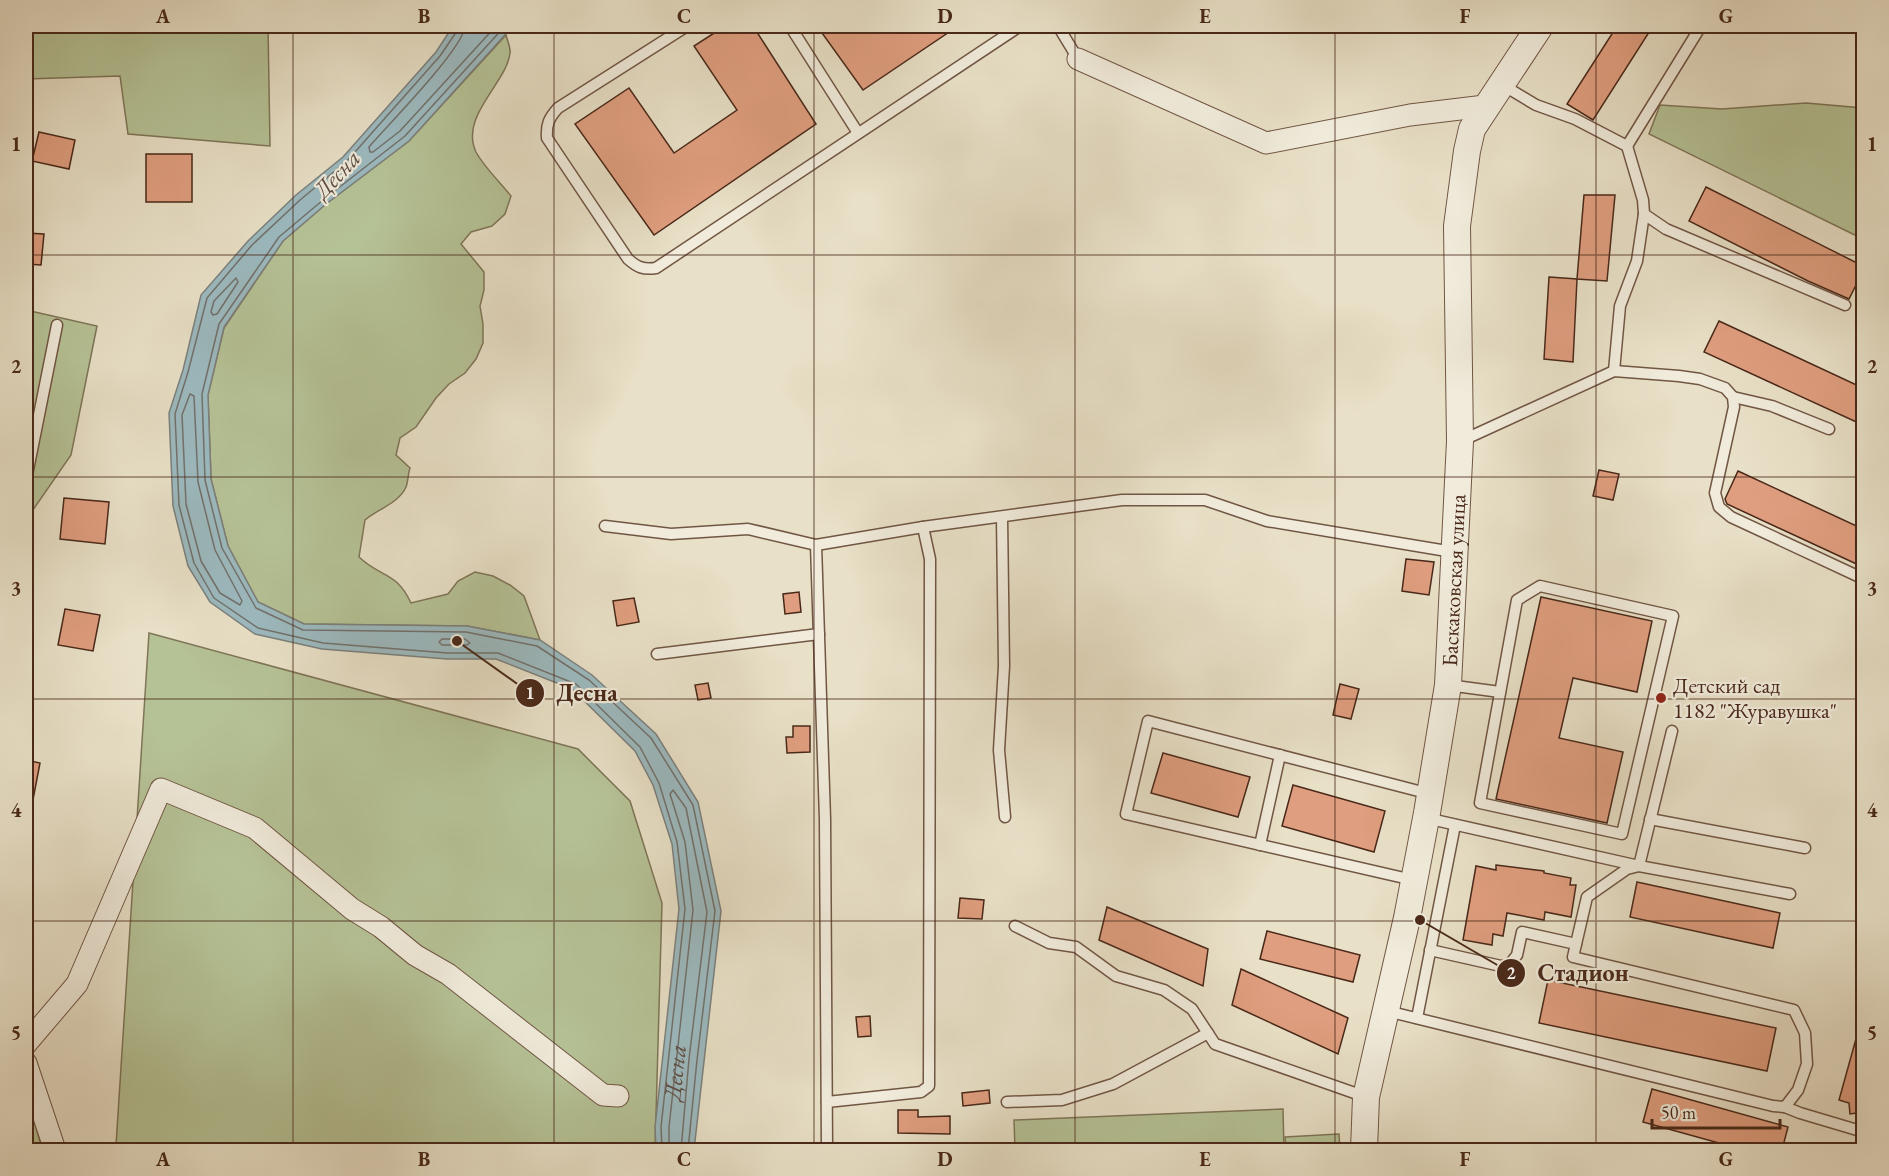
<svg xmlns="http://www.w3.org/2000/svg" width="1889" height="1176" viewBox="0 0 1889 1176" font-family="'EB Garamond',serif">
<rect width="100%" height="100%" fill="#e8e0c7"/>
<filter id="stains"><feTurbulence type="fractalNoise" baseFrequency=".00333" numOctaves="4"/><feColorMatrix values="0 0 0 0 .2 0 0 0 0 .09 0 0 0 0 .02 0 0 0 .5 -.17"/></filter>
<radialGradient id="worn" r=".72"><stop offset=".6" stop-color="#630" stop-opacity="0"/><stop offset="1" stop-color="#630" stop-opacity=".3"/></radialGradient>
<g fill="#b5c296" stroke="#7f7558" stroke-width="1.5">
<polygon points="26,26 268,26 270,146 128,134 120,76 26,79"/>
<path d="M506,35c1,5 5,13 4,18 -3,30 -51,63 -34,99 8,15 24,30 35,44l-6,18 -13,12 -21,6 -10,12 23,28v18l-4,16 3,18v19l-7,16 -11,14 -16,11 -13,14 -20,29 -16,11 -4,17 14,13c-2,6 -2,14 -4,19 -7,16 -28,22 -41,33l-6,37c22,21 37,14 52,46l37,-9 10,-13 17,-9 18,4 17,9 14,11 16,44 -73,-14 -163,-2 -46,-22 -30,-56 -17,-67 -3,-84 16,-67 59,-87 43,-37 83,-63z"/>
<polygon points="1806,103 1863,108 1863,239 1649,134 1660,105 1722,109"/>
<polygon points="26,310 97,326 71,455 26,520"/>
<polygon points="149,633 578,749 630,801 662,903 655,1150 123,1150 116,1145"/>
<polygon points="26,1092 42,1149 42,1150 26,1150"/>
<polygon points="1283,1109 1284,1150 1015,1150 1014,1120"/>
<polygon points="1339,1134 1340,1150 1286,1150 1285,1137"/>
</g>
<polygon fill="#9cbac0" stroke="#7b807d" stroke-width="1.5" points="453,26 513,26 409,141 326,204 283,241 224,327 208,395 211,479 228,546 258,602 304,624 467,626 540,640 592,675 656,734 698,802 721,911 694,1150 656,1150 655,1127 679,909 672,844 653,785 635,751 572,689 496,659 447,659 322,649 255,634 210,602 188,566 173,506 169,413 183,370 201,295 248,241 296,195 343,157 436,52"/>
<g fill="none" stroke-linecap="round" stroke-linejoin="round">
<g stroke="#72716c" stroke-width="1.5">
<polyline points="458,26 457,31 440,56 347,161 300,200 252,245 207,298 188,372 175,414 179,505 194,563 214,598 258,628 323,643 447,653 498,653 576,684 640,747 659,783 677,842 685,909 661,1127 662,1150"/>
<path d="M465,26c-1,22 -78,100 -96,121l1,5h3l27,-21 96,-105"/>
<polyline points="505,26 405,136 323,200 279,237 219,324 202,394 205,480 222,548 256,608 303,630 466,632 537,646 589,680 651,738 693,805 715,911 697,1060 688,1150"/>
<polygon points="236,278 238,282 217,314 213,315 211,312 214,301"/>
<polygon points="190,394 194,396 198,482 215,550 242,601 240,605 220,593 201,561 186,504 182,415"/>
<polygon points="442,639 465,639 470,643 467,645 442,645 439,642"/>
<path id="s1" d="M669,1150v-23l24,-217 -8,-68 -15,-48 3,-4 13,18 21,104 -18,147 -8,91"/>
</g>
</g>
<g fill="#df9e7f" stroke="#492819" stroke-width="1.5">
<polygon points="725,26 753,26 816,124 654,235 575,124 629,88 674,153 737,110 694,46"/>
<polygon points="817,26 958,26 863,90"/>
<polygon points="1617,26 1653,26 1593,120 1567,104"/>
<polygon points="39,132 75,140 69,169 32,161"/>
<rect x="146" y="154" width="46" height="48"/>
<polygon points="1706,187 1863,266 1863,271 1849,299 1808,281 1689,221"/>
<polygon points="1584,195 1615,195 1607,281 1577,279"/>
<polygon points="26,233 44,234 41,265 26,264"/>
<polygon points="1549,277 1577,279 1573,362 1544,359"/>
<polygon points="1719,321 1863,388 1863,425 1704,352"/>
<polygon points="1599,470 1619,474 1613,500 1593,496"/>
<polygon points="1738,471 1863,529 1863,567 1727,504 1725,499"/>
<polygon points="64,498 109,502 105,544 60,539"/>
<polygon points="1406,559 1434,562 1429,595 1402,591"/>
<polygon points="799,592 801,612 785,614 783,594"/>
<polygon points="1541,597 1652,621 1637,692 1573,678 1559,738 1623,752 1607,823 1496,799"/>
<polygon points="634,598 639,622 617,626 613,601"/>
<polygon points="65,609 100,615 93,651 58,645"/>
<polygon points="708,683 711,698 698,700 695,685"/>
<polygon points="1340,684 1359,689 1351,719 1333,715"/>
<polygon points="793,726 810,726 810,752 787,753 786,737 793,737"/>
<polygon points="1163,753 1250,777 1238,817 1151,793"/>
<polygon points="26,760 40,763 32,805 26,804"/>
<polygon points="1293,785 1385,811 1374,852 1282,826"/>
<polygon points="1496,865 1544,871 1544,873 1571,878 1570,885 1576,885 1571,917 1545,912 1544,920 1507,913 1503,936 1493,934 1492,945 1463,940 1476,866 1496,870"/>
<polygon points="1637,882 1780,913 1773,948 1630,917"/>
<polygon points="960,898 984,900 982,919 958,918"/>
<polygon points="1107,907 1208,949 1203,986 1099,940"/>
<polygon points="1267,931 1360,955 1353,982 1260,959"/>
<polygon points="1241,969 1348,1018 1338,1054 1232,1005"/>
<polygon points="1548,980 1776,1028 1767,1071 1539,1023"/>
<polygon points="870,1016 871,1036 858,1037 856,1017"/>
<polygon points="1859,1028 1863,1028 1863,1112 1850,1114 1849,1103 1839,1100"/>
<polygon points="1652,1089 1788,1127 1782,1150 1744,1150 1643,1122"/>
<polygon points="989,1090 990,1103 963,1106 962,1093"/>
<polygon points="898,1110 918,1110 918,1117 950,1116 950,1134 898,1133"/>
</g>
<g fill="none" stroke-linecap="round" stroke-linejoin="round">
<g stroke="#715644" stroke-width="13">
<g id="service">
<path d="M687,26l-129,82c-9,10 -12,16 -11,30l81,121c9,8 15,11 28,9l364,-242"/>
<polyline points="790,26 858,133"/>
<polyline points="1058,26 1078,59"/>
<polyline points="1501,84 1536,105 1575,119 1627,146 1643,200 1644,214 1666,229 1845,305"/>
<polyline points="1627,146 1701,26"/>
<polyline points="1614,371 1620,306 1637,261 1644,214"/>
<polyline points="1733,397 1772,406 1829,429"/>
<polyline points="1461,441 1614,371 1679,376 1700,379 1725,388 1733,397 1734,407 1715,493 1719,507 1731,517 1864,579"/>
<polyline points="26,480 57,325"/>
<polyline points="1002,517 1004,666 999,750 1005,817"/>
<polyline points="605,526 671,534 748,529 816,545 923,527 1122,500 1205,500 1267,521 1453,552"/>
<polyline points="816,545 825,819 827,1150"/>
<polygon points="1540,586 1673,616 1622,834 1480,803 1517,600"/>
<polyline points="657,654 819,634"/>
<polyline points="1448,685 1500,692"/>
<polyline points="1426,818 1639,866 1672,731"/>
<polyline points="1650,819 1805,848"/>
<polyline points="1260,845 1280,755"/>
<polyline points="1413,880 1126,814 1148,721 1430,794"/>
<polyline points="1015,926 1049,943 1076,947 1116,976 1164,990 1192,1009 1215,1044 1366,1097"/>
<polyline points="1430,950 1501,966 1509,965 1517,955 1522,932 1576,944"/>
<polyline points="1387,1011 1773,1106 1785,1107 1798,1090 1807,1064 1805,1033 1794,1010 1573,957 1587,897 1627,869 1639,866 1790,894"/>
<polyline points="1417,1018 1455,825"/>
<polyline points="827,1102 921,1092 929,1086 930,559 923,527"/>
<polyline points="1007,1102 1062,1100 1113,1084 1208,1033"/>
<polyline points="1785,1107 1800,1113 1864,1132"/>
</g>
</g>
<g stroke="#715644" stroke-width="23">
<g id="minor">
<polyline points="1078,59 1266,143 1410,115 1485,106"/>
<polyline points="26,1044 77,984 161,789 255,828 352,909 381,927 415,955 448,974 603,1095 618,1096"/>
<polyline points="26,1063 55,1150"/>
</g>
</g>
<g stroke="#715644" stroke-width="28">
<g id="tertiary">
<path id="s2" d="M1364,1150l2,-53 41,-179 20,-105 21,-128 12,-244 -3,-215 10,-75 5,-22 68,-103"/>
</g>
</g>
<use href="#service" stroke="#f0ebdb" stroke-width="10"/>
<use href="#minor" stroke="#f0ebdb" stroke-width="21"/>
<use href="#tertiary" stroke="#f0ebdb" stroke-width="26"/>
</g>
<path fill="none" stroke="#492819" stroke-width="1.5" stroke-opacity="0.55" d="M293,26v1124M554,26v1124M814,26v1124M1075,26v1124M1335,26v1124M1596,26v1124M26,255h1838M26,477h1838M26,699h1838M26,921h1838"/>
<circle fill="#8f2418" stroke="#f0ebdb" stroke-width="2" cx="1661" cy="698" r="6"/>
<g text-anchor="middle" stroke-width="4.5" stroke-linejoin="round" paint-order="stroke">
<g font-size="22" fill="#492819" stroke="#f0ebdb">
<text dy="8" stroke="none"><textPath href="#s2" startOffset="578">Баскаковская улица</textPath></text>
</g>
<g font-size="22" fill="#492819" stroke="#f0ebdb" text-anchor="start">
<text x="1673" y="693">Детский сад<tspan x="1673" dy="25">1182 "Журавушка"</tspan></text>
</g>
<g font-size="24" font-style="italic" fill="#5e4c43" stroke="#f0ebdb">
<text transform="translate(337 174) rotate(-47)" y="8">Десна</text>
<text dy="8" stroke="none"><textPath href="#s1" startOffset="78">Десна</textPath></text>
</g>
</g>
<path fill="none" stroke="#492819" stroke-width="2" d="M457 641L530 693M1420 920L1511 973"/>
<g fill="#492819" stroke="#f0ebdb" stroke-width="2">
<circle cx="457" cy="641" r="6"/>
<circle cx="1420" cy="920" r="6"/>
<circle cx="530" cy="693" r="15"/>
<circle cx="1511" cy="973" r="15"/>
</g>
<g font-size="18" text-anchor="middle" font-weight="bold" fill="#fff">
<text x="530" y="699">1</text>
<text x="1511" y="979">2</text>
</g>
<g font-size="24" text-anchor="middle" font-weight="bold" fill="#492819" stroke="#f0ebdb" stroke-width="4.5" stroke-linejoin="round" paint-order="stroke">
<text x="587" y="701">Десна</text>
<text x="1583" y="981">Стадион</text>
</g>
<rect width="1889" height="1176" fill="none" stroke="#e8e0c7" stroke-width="66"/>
<path d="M1652 1119v9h128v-9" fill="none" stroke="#492819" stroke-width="3"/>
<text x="1661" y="1119" font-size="18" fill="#492819" stroke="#f0ebdb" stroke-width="4.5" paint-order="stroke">50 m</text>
<rect x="33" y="33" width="1823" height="1110" fill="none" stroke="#492819" stroke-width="2"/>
<g font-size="20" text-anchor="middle" font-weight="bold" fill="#492819">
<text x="163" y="23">A</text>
<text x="424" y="23">B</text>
<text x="684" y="23">C</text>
<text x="945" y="23">D</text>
<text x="1205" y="23">E</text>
<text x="1465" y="23">F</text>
<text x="1726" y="23">G</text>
<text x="16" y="151">1</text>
<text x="1872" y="151">1</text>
<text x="16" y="373">2</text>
<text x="1872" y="373">2</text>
<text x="16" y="595">3</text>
<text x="1872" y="595">3</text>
<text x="16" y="817">4</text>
<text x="1872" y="817">4</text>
<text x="16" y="1039">5</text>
<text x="1872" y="1039">5</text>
<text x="163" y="1166">A</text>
<text x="424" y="1166">B</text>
<text x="684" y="1166">C</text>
<text x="945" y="1166">D</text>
<text x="1205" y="1166">E</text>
<text x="1465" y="1166">F</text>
<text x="1726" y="1166">G</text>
</g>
<rect width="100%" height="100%" filter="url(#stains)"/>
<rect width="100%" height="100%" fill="url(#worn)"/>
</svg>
